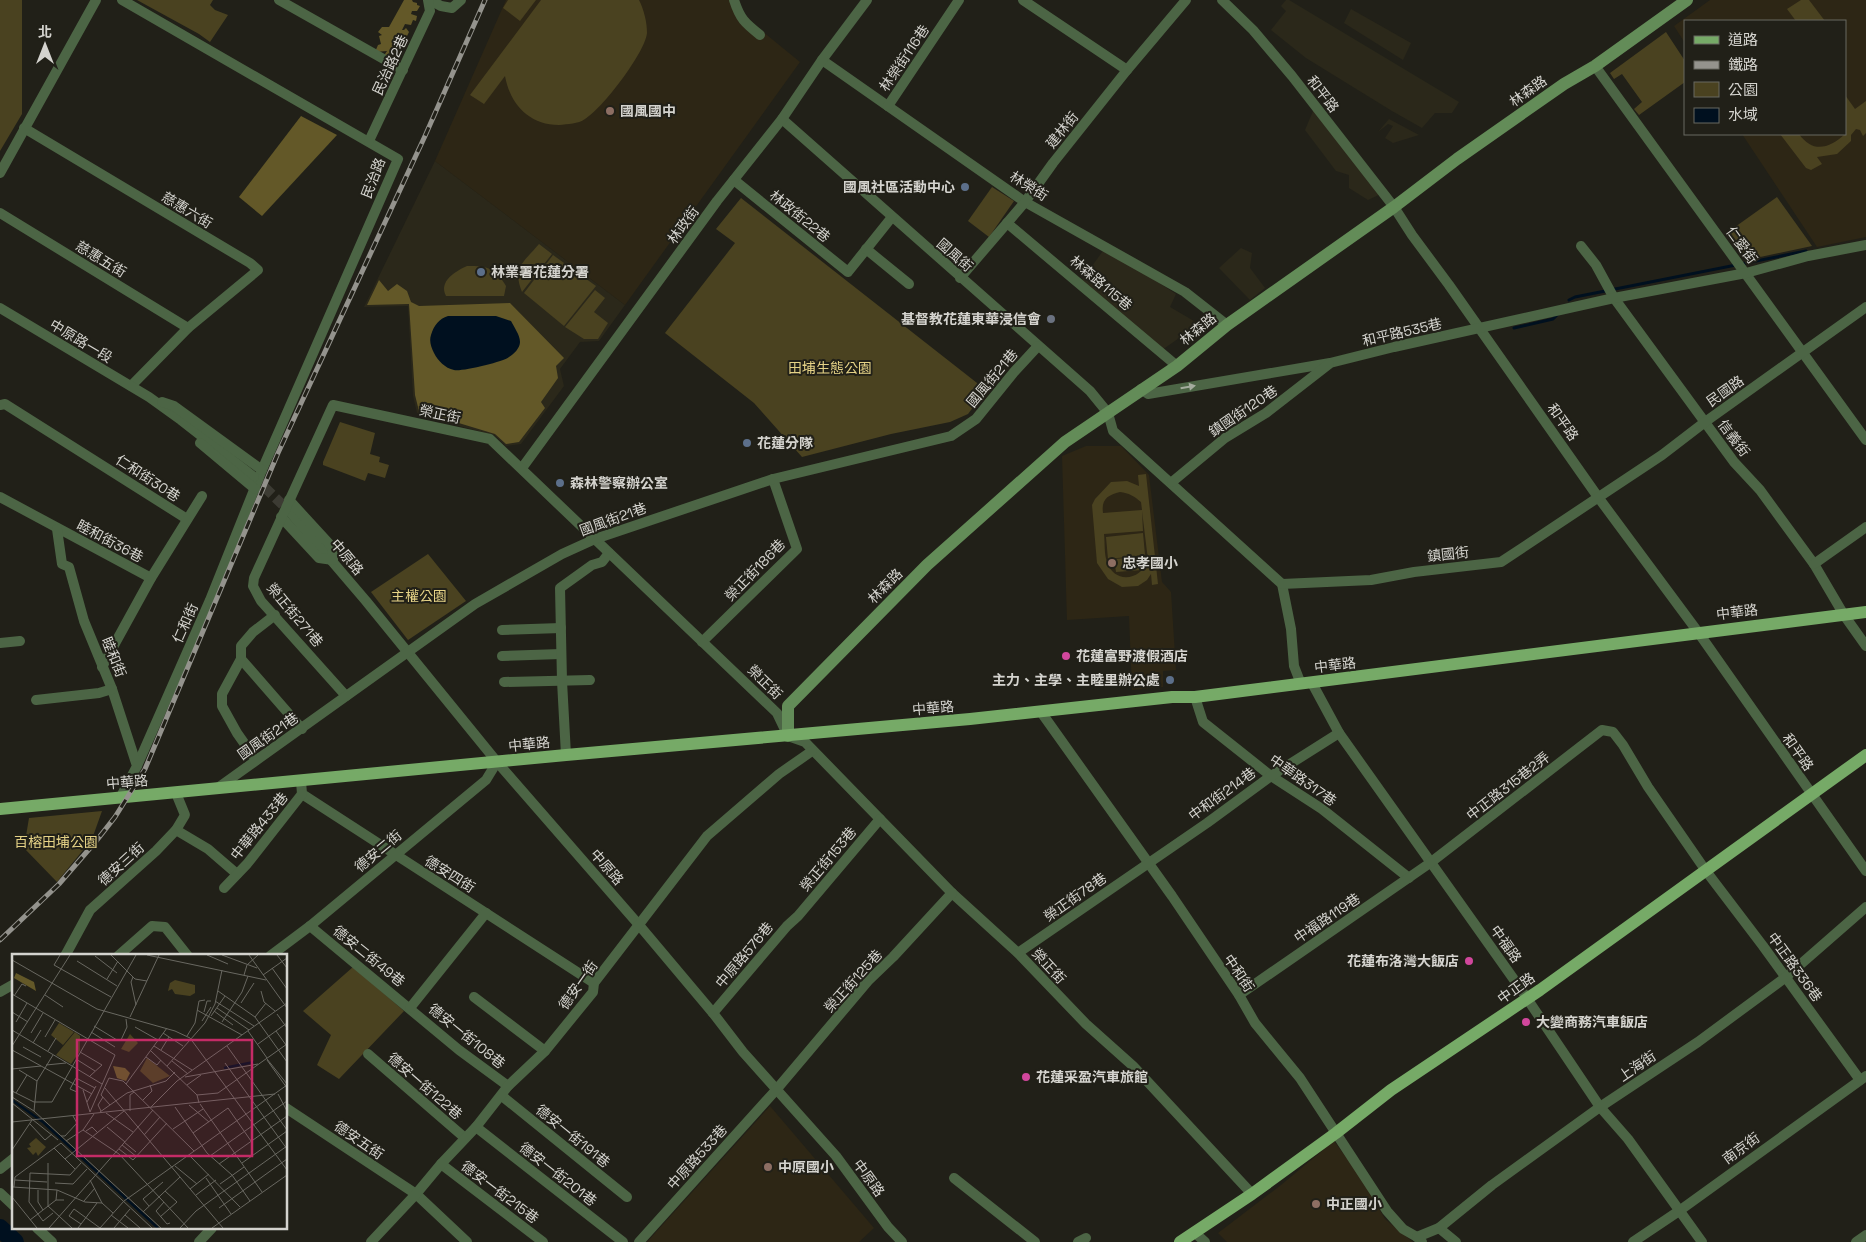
<svg xmlns="http://www.w3.org/2000/svg" width="1866" height="1242" viewBox="0 0 1866 1242" font-family="'Space Grotesk','Noto Sans TC',sans-serif">
<rect width="100%" height="100%" fill="#212018"/>
<g fill="#2b281a">
<polygon points="1286,0 1289,0 1459,102 1452,113 1435,113 1422,128 1392,111 1306,58 1271,30 1286,11 1281,6"/>
<polygon points="1351,9 1411,43 1403,60 1344,23"/>
<polygon points="1316,104 1383,193 1368,200 1349,188 1349,175 1336,171 1305,130"/>
<polygon points="1389,119 1419,135 1393,143 1385,138 1393,126 1388,124 1378,132"/>
<polygon points="435,161 625,305 599,341 580,342 560,369 564,386 521,444 506,446 494,435 420,416 417,413 413,396 408,306 364,307"/>
<polygon points="1105,248 1176,294 1170,307 1199,324 1162,350 1082,280"/>
<polygon points="1241,248 1252,253 1250,268 1265,288 1250,300 1219,268"/>
</g>
<g fill="#2d2615">
<polygon points="506,0 732,0 734,8 800,62 625,305 435,161"/>
<polygon points="1710,0 1866,0 1866,237 1817,247 1742,134 1845,134 1845,21 1685,21 1685,43 1674,26"/>
<polygon points="1086,446 1121,446 1149,475 1162,582 1171,592 1172,608 1176,670 1163,671 1163,687 1132,690 1129,616 1067,620 1062,456"/>
<polygon points="770,1106 874,1228 859,1242 647,1242"/>
<polygon points="1334,1141 1360,1176 1385,1219 1413,1242 1227,1242 1218,1233 1281,1185"/>
</g>
<g fill="#4a4220" fill-rule="evenodd">
<polygon points="0,0 22,0 22,114 0,151"/>
<polygon points="137,0 213,0 210,5 215,10 228,15 210,42 199,34"/>
<polygon points="508,0 536,0 520,21 503,8"/>
<path d="M541,0h98c5,10 8,22 8,33 -2,20 -45,76 -62,86 -7,5 -17,5 -26,6 -30,0 -49,-21 -54,-49l-21,28 -14,-9z"/>
<polygon points="1801,0 1809,0 1825,21 1796,21 1787,9"/>
<polygon points="1666,32 1685,61 1685,82 1639,115 1634,109 1642,102 1622,74 1614,79 1610,73"/>
<path d="M1845,95l10,14 11,-8v32l-3,3 -3,-6 -4,-1 -5,6v6l-14,13 -20,3 5,7 -11,6 -5,-2 -26,-34h19c14,20 31,14 46,0z"/>
<polygon points="992,187 1014,201 989,237 968,221"/>
<polygon points="1777,197 1812,246 1746,260 1728,232"/>
<polygon points="741,198 986,390 968,414 950,422 891,434 802,457 754,403 665,333 735,243 716,229"/>
<path d="M539,244l13,10 -30,38c-10,-25 2,-30 17,-48z"/>
<polygon points="553,255 596,286 564,326 524,293"/>
<path d="M467,266c21,0 28,2 39,20l-2,10h-58c-8,-15 10,-25 21,-30z"/>
<polygon points="595,290 605,298 594,312 608,323 598,339 584,339 565,327"/>
<polygon points="340,422 375,433 370,454 380,457 379,462 389,465 385,478 368,473 365,481 323,465 323,462"/>
<path d="M1146,474l12,110 -6,1 -1,-11 -4,6 -9,6 -16,1 -14,-8 -11,-16 -5,-58 3,-6 16,-17 16,-1 12,5 -1,-11zM1120,492c9,1 14,4 21,10l1,8 -39,3c-2,-14 5,-18 17,-21zM1142,511l6,49c-7,21 -34,24 -41,2 -3,-8 -2,-19 -3,-28l39,-3z"/>
<polygon points="1143,533 1145,555 1108,559 1106,537"/>
<polygon points="428,554 466,601 408,640 371,592"/>
<polygon points="1141,557 1142,570 1116,572 1114,559"/>
<polygon points="102,811 92,839 57,882 24,848 29,818"/>
<polygon points="353,967 404,1011 339,1079 317,1065 331,1035 303,1011"/>
</g>
<g fill="#635828">
<polygon points="404,0 412,0 413,2 417,3 417,5 420,6 417,11 412,11 411,14 417,16 416,21 413,20 411,25 405,24 402,30 404,30 406,28 409,32 407,36 400,36 400,38 405,39 404,43 399,43 401,47 398,50 395,51 399,63 383,57 387,51 375,52 378,45 381,44 379,36 382,35 378,32 382,27 389,27"/>
<polygon points="301,116 337,135 262,216 239,197"/>
<polygon points="379,280 388,291 397,284 407,291 411,302 419,306 510,303 564,358 556,366 558,378 541,402 545,408 519,442 506,444 495,434 419,411 415,395 409,304 367,305"/>
</g>
<path fill="#00101f" d="M448,316h48l15,5c3,6 9,14 9,21 0,6 -6,12 -11,15 -6,5 -48,15 -55,13 -9,-2 -16,-9 -20,-17 -3,-6 -5,-12 -3,-18 3,-10 8,-16 17,-19z"/>
<g fill="none" stroke-linecap="round" stroke-linejoin="round">
<g stroke="#00101f" stroke-width="3">
<polyline points="1569,300 1575,297 1806,251"/>
<polyline points="1514,328 1553,319 1557,315"/>
</g>
<polyline stroke="#00101f" stroke-width="18" points="0,1228 15,1242"/>
<polyline stroke="#3c3b33" stroke-width="10" stroke-dasharray="10 5" stroke-linecap="butt" points="254,477 290,512"/>
<g stroke="#4c6545" stroke-width="10">
<polyline points="122,0 398,159 262,470 210,600 137,766"/>
<polyline points="279,0 403,70"/>
<polyline points="430,0 441,6 452,8 461,0"/>
<path d="M734,0c6,19 11,23 26,35"/>
<polyline points="1023,0 1127,70"/>
<polyline points="1222,0 1253,30 1292,76 1394,207 1412,235 1449,285 1598,497 1698,632 1866,871"/>
<polyline points="822,60 1025,202 1185,292 1227,325"/>
<polyline points="1595,66 1866,440"/>
<polyline points="888,106 959,0"/>
<polyline points="782,119 1090,391 1108,413 1113,431 1282,584 1291,629 1294,666 1301,684"/>
<polyline points="24,128 250,263 258,270 188,328 131,386"/>
<polyline points="369,141 430,11 428,0"/>
<polyline points="0,173 96,0"/>
<polyline points="734,180 848,272 892,217"/>
<polyline points="0,213 188,328"/>
<polyline points="1007,223 1177,366"/>
<polyline points="1581,246 1596,265 1614,298 1734,462 1760,490 1814,564 1844,615 1866,646"/>
<polyline points="866,249 909,284"/>
<polyline points="960,278 1025,202 1053,163 1127,70 1186,0"/>
<polyline points="0,308 149,397 181,420 254,477"/>
<polyline points="1141,389 1148,394 1330,363 1394,347 1614,298 1746,273 1808,256 1866,245"/>
<polyline points="162,402 174,406 262,470"/>
<polyline points="0,405 5,404 187,519"/>
<polyline points="200,443 255,489"/>
<polyline points="522,468 717,201 782,119 822,60 867,0"/>
<polyline points="1172,482 1225,438 1266,413 1329,364"/>
<polyline points="0,497 151,578"/>
<polyline points="290,512 366,601 497,762 639,925 713,1013 743,1052 836,1156 888,1227 902,1242"/>
<polyline points="281,517 319,558 333,560 332,547 289,500"/>
<polyline points="57,529 62,564 69,567 84,621 112,689 137,766 120,798"/>
<polyline points="1814,564 1866,527"/>
<polyline points="1282,584 1371,580 1414,572 1501,562 1662,455 1705,422 1866,307"/>
<polyline points="502,630 561,628"/>
<polyline points="702,642 797,549 773,479"/>
<polyline points="0,643 20,641"/>
<polyline points="502,656 561,654"/>
<polyline points="241,659 302,729"/>
<polyline points="102,667 151,578 202,496"/>
<polyline points="504,682 590,680"/>
<polyline points="1312,683 1339,733 1520,988 1600,1107 1628,1139 1702,1242"/>
<polyline points="346,696 261,601 253,586 254,578 333,405 490,439 777,713 788,736 805,742 952,893 1018,953 1086,1024 1133,1066 1252,1194"/>
<polyline points="1195,697 1203,722 1271,776 1322,809 1409,878"/>
<polyline points="36,700 99,693 112,689"/>
<polyline points="1041,712 1172,896 1239,995 1255,1023 1300,1078 1387,1211 1403,1229 1417,1237 1422,1242"/>
<polyline points="566,755 562,681 560,588 592,565 602,562 609,553"/>
<polyline points="256,760 237,733 222,706 222,694 241,659 241,646 253,632 275,615"/>
<polyline points="301,781 302,794 594,983"/>
<polyline points="219,787 475,604 562,554 595,539 773,479 951,436 976,419 1014,372 1038,346"/>
<polyline points="176,830 208,849 237,874"/>
<polyline points="224,888 247,864 302,794"/>
<polyline points="310,926 459,1050 508,1086"/>
<polyline points="1018,953 1207,823 1271,776 1339,733"/>
<polyline points="65,956 90,910 156,851 176,830 185,815 176,793"/>
<polyline points="118,956 152,926 165,927 188,956"/>
<polyline points="270,956 310,926 486,780 497,762"/>
<polyline points="0,992 14,984"/>
<polyline points="1239,995 1430,863 1602,730 1613,732 1623,745 1648,787 1706,871 1763,946 1860,1080"/>
<polyline points="474,997 545,1051"/>
<polyline points="410,1008 486,913"/>
<polyline points="713,1013 787,926 798,916 880,819"/>
<polyline points="368,1054 465,1138"/>
<polyline points="502,1096 627,1197"/>
<polyline points="286,1108 416,1194 467,1242"/>
<polyline points="476,1127 623,1242"/>
<polyline points="441,1164 543,1242"/>
<polyline points="0,1169 14,1158"/>
<polyline points="954,1178 1035,1242"/>
<polyline points="0,1193 14,1206"/>
<polyline points="37,1228 52,1242"/>
<polyline points="1439,1228 1456,1242"/>
<polyline points="1194,1232 1205,1242"/>
<polyline points="1417,1237 1439,1228 1492,1185 1600,1107 1698,1042 1786,977 1866,907"/>
<polyline points="199,1242 212,1228"/>
<polyline points="371,1242 416,1194 441,1164 476,1127 508,1086 545,1051 593,992 594,983 707,836 779,774 812,751"/>
<polyline points="639,1242 776,1090 868,981 893,957 952,893"/>
<polyline points="1078,1242 1086,1238"/>
<polyline points="1633,1242 1679,1211 1866,1076"/>
<polyline points="1856,1242 1866,1235"/>
</g>
<polyline stroke="#638c58" stroke-width="12" points="788,736 788,706 927,565 1065,442 1177,366 1227,325 1394,207 1457,159 1564,84 1595,66 1687,0"/>
<g stroke="#76aa67" stroke-width="12">
<polyline points="0,809 566,755 970,719 1172,697 1195,697 1866,612"/>
<polyline points="1180,1242 1252,1194 1336,1133 1391,1090 1540,990 1866,755"/>
</g>
<g stroke="#94938d" stroke-width="5">
<polyline id="rail" points="0,940 59,884 97,840 115,817 145,769 278,453 425,136 485,0"/>
</g>
<use href="#rail" stroke="#212018" stroke-width="3" stroke-dasharray="9" stroke-linecap="butt"/>
</g>
<defs><path id="oneway-solid" d="M-6-.8H1V-3.2L6.5 0L1 3.2V.8H-6Z" transform="scale(1.25)"/></defs>
<use fill="#a4ac9e" href="#oneway-solid" transform="translate(1188 387) rotate(-10)"/>
<g fill="#8d6e63" stroke="#212018" stroke-width="2">
<circle cx="610" cy="111" r="5"/>
<circle cx="1112" cy="563" r="5"/>
<circle cx="768" cy="1167" r="5"/>
<circle cx="1316" cy="1204" r="5"/>
</g>
<g fill="#5c6f8a" stroke="#212018" stroke-width="2">
<circle cx="965" cy="187" r="5"/>
<circle cx="481" cy="272" r="5"/>
<circle cx="747" cy="443" r="5"/>
<circle cx="560" cy="483" r="5"/>
<circle cx="1170" cy="680" r="5"/>
</g>
<circle fill="#6b7280" stroke="#212018" stroke-width="2" cx="1051" cy="319" r="5"/>
<g fill="#d1479c" stroke="#212018" stroke-width="2">
<circle cx="1066" cy="656" r="5"/>
<circle cx="1469" cy="961" r="5"/>
<circle cx="1526" cy="1022" r="5"/>
<circle cx="1026" cy="1077" r="5"/>
</g>
<g text-anchor="middle" stroke-width="4" stroke-linejoin="round" paint-order="stroke">
<g font-size="14" fill="#d4d3ce" stroke="#212018">
<text transform="translate(904 58) rotate(-56)" y="5">林榮街116巷</text>
<text transform="translate(390 65) rotate(-65)" y="5">民治路2巷</text>
<text transform="translate(1528 91) rotate(-35)" y="5">林森路</text>
<text transform="translate(1323 94) rotate(52)" y="5">和平路</text>
<text transform="translate(1062 130) rotate(-51)" y="5">建林街</text>
<text transform="translate(373 178) rotate(-69)" y="5">民治路</text>
<text transform="translate(1029 186) rotate(32)" y="5">林榮街</text>
<text transform="translate(187 210) rotate(31)" y="5">慈惠六街</text>
<text transform="translate(800 216) rotate(39)" y="5">林政街22巷</text>
<text transform="translate(683 225) rotate(-54)" y="5">林政街</text>
<text transform="translate(1742 245) rotate(54)" y="5">仁愛街</text>
<text transform="translate(955 255) rotate(41)" y="5">國風街</text>
<text transform="translate(101 259) rotate(31)" y="5">慈惠五街</text>
<text transform="translate(1101 283) rotate(40)" y="5">林森路115巷</text>
<text transform="translate(1198 329) rotate(-39)" y="5">林森路</text>
<text transform="translate(1402 332) rotate(-13)" y="5">和平路535巷</text>
<text transform="translate(81 341) rotate(31)" y="5">中原路一段</text>
<text transform="translate(992 378) rotate(-50)" y="5">國風街21巷</text>
<text transform="translate(1725 391) rotate(-35)" y="5">民國路</text>
<text transform="translate(1243 411) rotate(-34)" y="5">鎮國街120巷</text>
<text transform="translate(440 414) rotate(12)" y="5">榮正街</text>
<text transform="translate(1563 422) rotate(55)" y="5">和平路</text>
<text transform="translate(1734 438) rotate(53)" y="5">信義街</text>
<text transform="translate(148 478) rotate(33)" y="5">仁和街30巷</text>
<text transform="translate(613 519) rotate(-20)" y="5">國風街21巷</text>
<text transform="translate(110 541) rotate(28)" y="5">睦和街36巷</text>
<text transform="translate(1448 554) rotate(-6)" y="5">鎮國街</text>
<text transform="translate(347 557) rotate(50)" y="5">中原路</text>
<text transform="translate(755 570) rotate(-46)" y="5">榮正街186巷</text>
<text transform="translate(885 586) rotate(-45)" y="5">林森路</text>
<text transform="translate(1737 612) rotate(-7)" y="5">中華路</text>
<text transform="translate(295 615) rotate(50)" y="5">榮正街271巷</text>
<text transform="translate(185 623) rotate(-66)" y="5">仁和街</text>
<text transform="translate(114 657) rotate(68)" y="5">睦和街</text>
<text transform="translate(1335 665) rotate(-7)" y="5">中華路</text>
<text transform="translate(765 682) rotate(44)" y="5">榮正街</text>
<text transform="translate(933 708) rotate(-5)" y="5">中華路</text>
<text transform="translate(268 736) rotate(-35)" y="5">國風街21巷</text>
<text transform="translate(529 744) rotate(-6)" y="5">中華路</text>
<text transform="translate(1798 752) rotate(55)" y="5">和平路</text>
<text transform="translate(1303 780) rotate(35)" y="5">中華路317巷</text>
<text transform="translate(127 782) rotate(-5)" y="5">中華路</text>
<text transform="translate(1508 786) rotate(-38)" y="5">中正路315巷2弄</text>
<text transform="translate(1222 794) rotate(-36)" y="5">中和街214巷</text>
<text transform="translate(259 826) rotate(-51)" y="5">中華路433巷</text>
<text transform="translate(378 851) rotate(-40)" y="5">德安二街</text>
<text transform="translate(828 859) rotate(-50)" y="5">榮正街153巷</text>
<text transform="translate(121 864) rotate(-42)" y="5">德安三街</text>
<text transform="translate(607 867) rotate(49)" y="5">中原路</text>
<text transform="translate(450 874) rotate(32)" y="5">德安四街</text>
<text transform="translate(1075 897) rotate(-35)" y="5">榮正街78巷</text>
<text transform="translate(1327 918) rotate(-34)" y="5">中福路119巷</text>
<text transform="translate(1506 944) rotate(55)" y="5">中福路</text>
<text transform="translate(744 955) rotate(-50)" y="5">中原路576巷</text>
<text transform="translate(369 956) rotate(39)" y="5">德安二街49巷</text>
<text transform="translate(1049 966) rotate(47)" y="5">榮正街</text>
<text transform="translate(1795 967) rotate(54)" y="5">中正路336巷</text>
<text transform="translate(1239 973) rotate(56)" y="5">中和街</text>
<text transform="translate(853 981) rotate(-48)" y="5">榮正街125巷</text>
<text transform="translate(578 985) rotate(-55)" y="5">德安一街</text>
<text transform="translate(1516 988) rotate(-35)" y="5">中正路</text>
<text transform="translate(467 1036) rotate(39)" y="5">德安一街108巷</text>
<text transform="translate(1637 1066) rotate(-34)" y="5">上海街</text>
<text transform="translate(425 1086) rotate(41)" y="5">德安一街122巷</text>
<text transform="translate(573 1136) rotate(39)" y="5">德安一街191巷</text>
<text transform="translate(359 1140) rotate(34)" y="5">德安五街</text>
<text transform="translate(1741 1148) rotate(-36)" y="5">南京街</text>
<text transform="translate(697 1157) rotate(-48)" y="5">中原路533巷</text>
<text transform="translate(558 1174) rotate(38)" y="5">德安一街201巷</text>
<text transform="translate(869 1178) rotate(54)" y="5">中原路</text>
<text transform="translate(500 1192) rotate(37)" y="5">德安一街215巷</text>
</g>
<g font-size="14" font-weight="bold" fill="#d4d3ce" stroke="#212018" text-anchor="start">
<text x="620" y="116">國風國中</text>
<text x="955" y="192" text-anchor="end">國風社區活動中心</text>
<text x="491" y="277">林業署花蓮分署</text>
<text x="1041" y="324" text-anchor="end">基督教花蓮東華浸信會</text>
<text x="757" y="448">花蓮分隊</text>
<text x="570" y="488">森林警察辦公室</text>
<text x="1122" y="568">忠孝國小</text>
<text x="1076" y="661">花蓮富野渡假酒店</text>
<text x="1160" y="685" text-anchor="end">主力、主學、主睦里辦公處</text>
<text x="1459" y="966" text-anchor="end">花蓮布洛灣大飯店</text>
<text x="1536" y="1027">大變商務汽車飯店</text>
<text x="1036" y="1082">花蓮采盈汽車旅館</text>
<text x="778" y="1172">中原國小</text>
<text x="1326" y="1209">中正國小</text>
</g>
<g font-size="14" fill="#e5d286" stroke="#212018">
<text x="830" y="373">田埔生態公園</text>
<text x="419" y="601">主權公園</text>
<text x="56" y="847">百榕田埔公園</text>
</g>
</g>
<g transform="translate(12 954)">
<rect width="275" height="275" fill="#212018"/>
<path d="M163,26l20,5v8l-5,3 -15,-2 -3,-5 -4,2 2,-8zM47,69l15,9 -11,13 -12,-10zM63,78l5,4v15l-9,13 -15,-9zM118,80l8,9 -9,9 -8,-3zM135,104l23,18 -17,7 -13,-12zM24,184l10,9 -8,9 -2,-4 -3,3 -6,-7 4,-1 -2,-3z" fill="#4a4220"/>
<path d="M4,19l18,9 2,9 -22,-13zM101,112l12,2 5,5 -4,8 -9,-3z" fill="#635828"/>
<path fill="none" stroke="#00101f" stroke-width="2.5" d="M212,114l30,-6M0,146l31,22 115,106"/>
<path fill="none" stroke="#696861" stroke-width="1" d="M48,1l-6,10 57,32M99,1l24,24 12,2M135,1l119,25M195,1l21,9M210,1l35,13M237,1l38,53M265,1l10,13M83,2l22,17M0,6l85,49 78,22 15,7 97,132M65,7l40,25M260,14l15,21M232,21l3,-10 11,-10M251,21l24,-17M121,23l-2,5 5,23M95,25l11,-18M206,37l37,26 32,45M249,37l3,11 11,9M0,40l103,61 -25,57M33,41l18,12M2,42l8,-12 4,2M203,47l39,25M229,49l13,-20M205,54l32,22M185,56l45,25M202,57l19,14M0,58l16,10M192,58l3,-11h4M265,60l10,14M199,62l14,-20M118,63l29,-62M243,63l11,-14M190,67l9,-14M4,68l11,-19M210,68l20,-30 6,-16M82,72l23,14M123,73l23,13M0,76l90,54M236,77l19,27M264,77l10,14M79,78l24,15M19,79l12,-20M151,79l20,13M175,82l8,-13 4,-22 6,-1M33,83l10,-17M105,86h4l6,-13 -1,-8M21,89l8,-13M246,90l29,-21M0,92l58,-91M142,92l38,24M215,92l60,84M11,93l18,10M0,96l80,44M149,96l8,-13M36,97l8,-13M139,97l46,44 2,8M68,98l22,13 -12,11M134,103l11,8 4,-5M64,105l19,12M255,105l20,25M255,106l20,28M160,107l16,13M213,109l62,86M34,111l20,-2M155,112l38,-43 10,-19 7,-34M0,115l29,-3M7,116l18,11M173,123l73,-13M114,130l41,-56M175,131l14,-10M93,134l118,140M71,136l7,22M0,137l22,11h18l84,-147M65,138l-7,-3 6,-11 19,10M4,139l11,-18M266,140l9,17M185,141l21,-2 69,-49M0,143l22,14 127,117M131,146l9,-9 -2,-6M75,148l9,-16M0,149l46,37M188,150l62,88M98,151l-9,-10 8,-17 14,3 71,70M177,151l20,17M139,153l26,-26 110,-78M163,153l32,46 25,22 18,26M22,157l3,-30 16,-26M89,157l-3,-6 5,-8M118,157v-16l4,-3M88,158l27,-19 39,-12 9,-9M94,159l27,19M0,168l263,-28M18,170l15,16 7,-6M95,173l18,15M161,175l30,-20M71,176l36,24 69,74M74,177l6,-4 6,6M181,179l35,-25 23,33M132,181l16,-18M49,182h4l12,-13 -4,-7M54,187l17,-11 11,-16M112,188l12,10M110,191l15,12M42,194l21,21M107,195l14,11 34,-37M0,196l20,-30M177,201l51,52M198,202l77,-55M53,205l59,-48M36,209v43l24,22M230,209l45,-32M207,210l68,-48M163,212l22,18M194,224l25,36M3,226l32,2M78,226l12,23 11,10M43,229l18,1 14,-15M208,230l24,-17M1,233l44,3 28,12 17,1M2,233l1,-10 46,-34 91,85M178,235l19,-15M26,236v12l5,8M45,236l-1,10h8M184,241l20,-15M0,243l25,31M72,247l11,-13M152,248l-8,9 11,13 3,-1M137,252l-6,-7 20,-17M207,254l68,-49M131,258l37,-35M41,259l-10,8 -14,-19 1,-29 40,2 11,-12M99,261l17,13M113,261l15,13M148,263l17,-15 -12,-11M18,266l26,-20M69,270l-12,-8 5,-7 26,19M37,274l104,-118M66,274l19,-25M88,274l24,-27 163,-116M102,274l16,-19M168,274l16,-17 91,-65M200,274l75,-53"/>
<path fill="#c42b66" fill-opacity="0.15" stroke="#c42b66" stroke-width="2.5" d="M65,86h175v116h-175z"/>
<rect width="275" height="275" fill="none" stroke="#d4d3ce" stroke-width="2.5"/>
</g>
<rect x="1684" y="20" width="162" height="115" fill="#212018" stroke="#696861"/>
<rect x="1694" y="36" width="25" height="8" fill="#76aa67" stroke="#696861"/>
<text x="1728" y="45" font-size="15" fill="#d4d3ce">道路</text>
<rect x="1694" y="61" width="25" height="8" fill="#94938d" stroke="#696861"/>
<text x="1728" y="70" font-size="15" fill="#d4d3ce">鐵路</text>
<rect x="1694" y="82" width="25" height="15" fill="#4a4220" stroke="#696861"/>
<text x="1728" y="95" font-size="15" fill="#d4d3ce">公園</text>
<rect x="1694" y="108" width="25" height="15" fill="#00101f" stroke="#696861"/>
<text x="1728" y="120" font-size="15" fill="#d4d3ce">水域</text>
<g transform="translate(45 45)" stroke="#212018" stroke-width="4" paint-order="stroke">
<path d="M0-4L9 19L0 12L-9 19Z" fill="#d4d3ce"/>
<text y="-8" font-size="14" font-weight="bold" text-anchor="middle" fill="#d4d3ce">北</text>
</g>
</svg>
